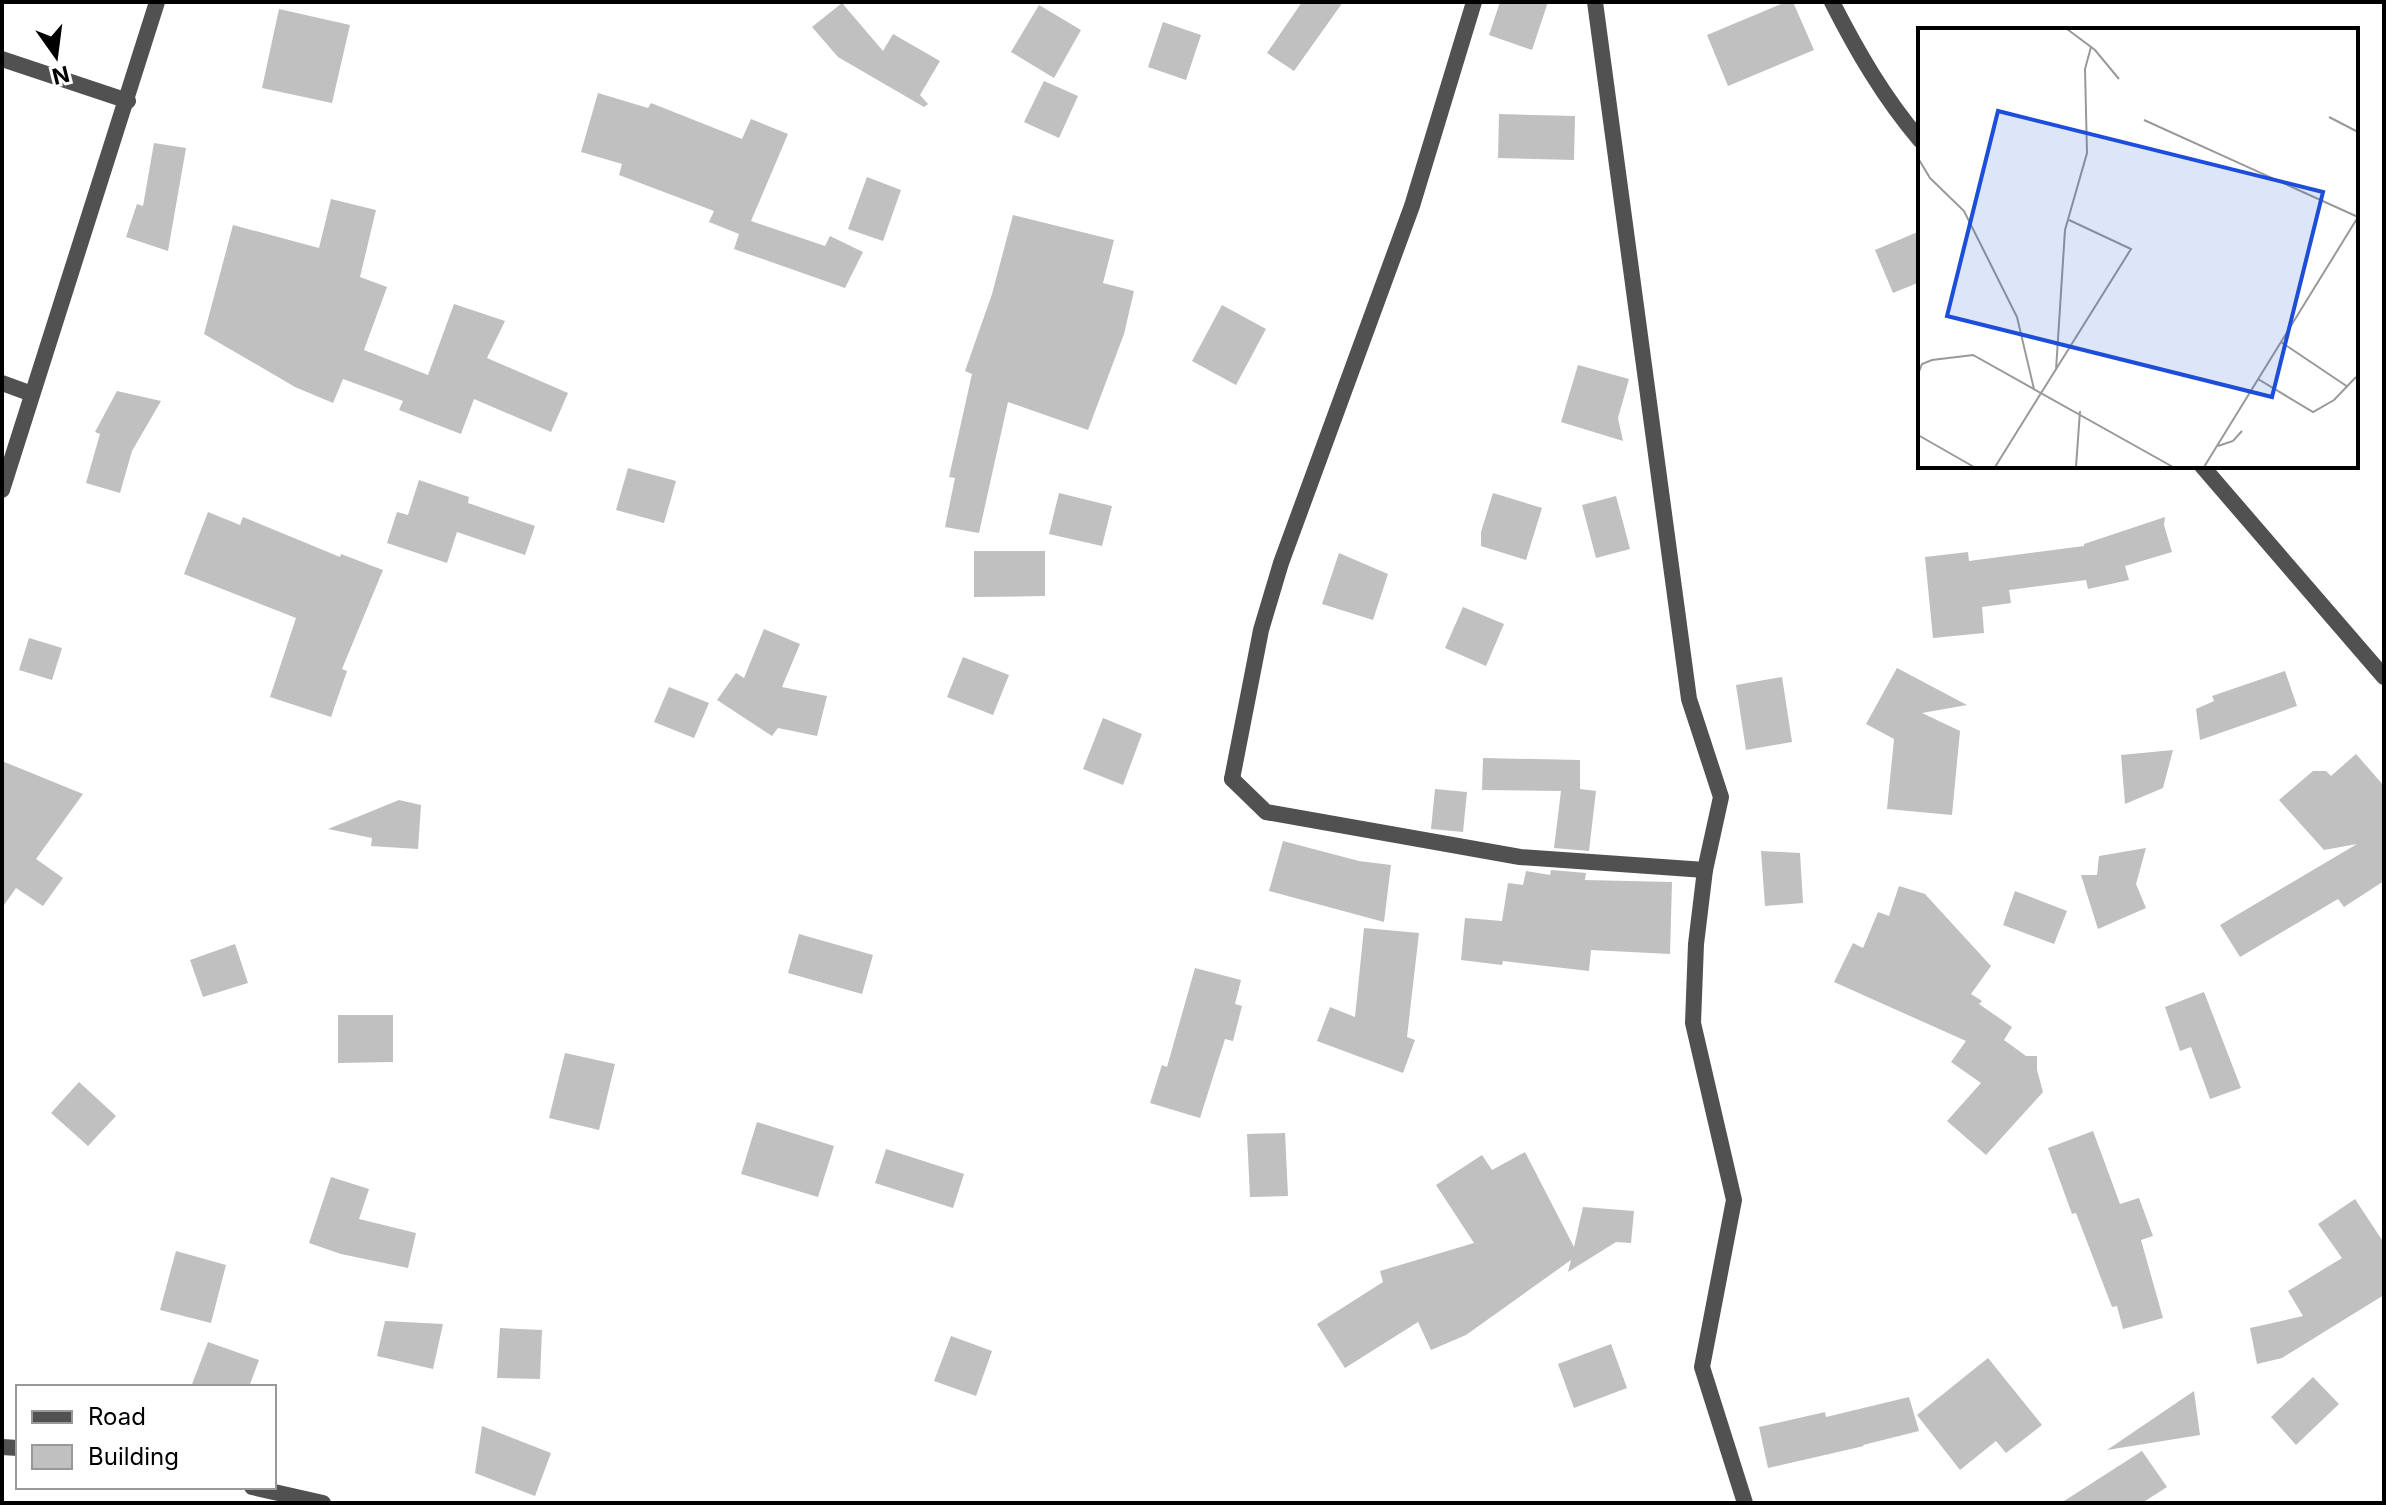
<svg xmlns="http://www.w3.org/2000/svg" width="2386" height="1505" viewBox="0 0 2386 1505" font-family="Inter,sans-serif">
<rect width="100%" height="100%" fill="#fff"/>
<g fill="#c0c0c0">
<polygon points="1302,2 1343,2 1294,71 1267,53"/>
<polygon points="1500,2 1548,2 1532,50 1489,35"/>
<polygon points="1786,2 1793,2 1814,50 1728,86 1707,35"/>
<polygon points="842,3 883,51 893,34 940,61 920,95 928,104 924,107 838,57 812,27"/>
<polygon points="1039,5 1081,30 1054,78 1011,52"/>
<polygon points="279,9 350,25 332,103 262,88"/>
<polygon points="1163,22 1201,35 1186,80 1148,67"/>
<polygon points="1044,81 1078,96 1059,138 1024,122"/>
<polygon points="598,93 648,108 651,103 742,139 751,119 788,134 751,221 825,246 830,236 863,252 845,288 734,249 739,234 709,222 714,211 619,175 622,164 581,152"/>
<polygon points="1499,114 1575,116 1574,160 1498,158"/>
<polygon points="154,143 186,148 168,251 126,237 137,204 143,206"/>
<polygon points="867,177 901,190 883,241 848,229"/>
<polygon points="331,199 376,210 360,277 387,287 364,350 428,375 454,304 505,321 487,358 568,393 551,432 474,399 461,434 399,410 403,401 343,379 333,403 295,387 204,334 233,225 319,248"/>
<polygon points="1013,215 1114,240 1103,283 1134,291 1124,334 1088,430 1008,402 979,533 945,527 955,478 949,477 972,374 965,371 992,294"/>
<polygon points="1920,231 1920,282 1893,293 1875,250"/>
<polygon points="1222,305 1266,329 1236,385 1192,361"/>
<polygon points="1578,365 1629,379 1618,418 1623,441 1561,422"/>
<polygon points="117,391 161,401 132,451 120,493 86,483 100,434 95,432"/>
<polygon points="628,468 676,481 664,523 616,510"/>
<polygon points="419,480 469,497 468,503 535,526 525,555 457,532 447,563 387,543 397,512 408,515"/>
<polygon points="1059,493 1112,506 1102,546 1049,534"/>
<polygon points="1493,493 1542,508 1526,560 1481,546 1481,532"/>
<polygon points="1616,496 1630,549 1596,558 1582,505"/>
<polygon points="208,512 240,525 243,517 340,557 341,554 383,570 342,669 347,671 331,717 270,697 296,618 184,574"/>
<polygon points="2165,517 2164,525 2172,552 2125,566 2129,580 2088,589 2086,580 2009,590 2011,603 1982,607 1984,633 1933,638 1925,557 1968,552 1969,561 2084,546 2084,544"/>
<polygon points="974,551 1045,551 1045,596 974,597"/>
<polygon points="1339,553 1388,574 1373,620 1322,604"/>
<polygon points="1463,607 1504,624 1486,666 1445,648"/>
<polygon points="764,629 800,644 782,687 827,696 817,736 778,728 772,736 717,700 736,673 744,678"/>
<polygon points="29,638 62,648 52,680 19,670"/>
<polygon points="963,657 1009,675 993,715 947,697"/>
<polygon points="1897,668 1967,705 1922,713 1960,731 1952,815 1887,809 1894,739 1866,724"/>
<polygon points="2285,671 2297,706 2200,740 2196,709 2214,701 2212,696"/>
<polygon points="1782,677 1792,742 1746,750 1736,685"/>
<polygon points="669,687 709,703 694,738 654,722"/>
<polygon points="1103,718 1142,734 1123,785 1083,769"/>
<polygon points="2173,750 2163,788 2125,804 2121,755"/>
<polygon points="2356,754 2384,786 2384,881 2344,907 2338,899 2240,957 2220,925 2357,844 2324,850 2279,800 2313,771 2326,771 2331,776"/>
<polygon points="1483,758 1580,760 1580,789 1596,791 1589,851 1554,848 1561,791 1482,790"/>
<polygon points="2,761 83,794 36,859 63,878 43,906 16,888 2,908"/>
<polygon points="1435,789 1467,792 1463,832 1431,829"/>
<polygon points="399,800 421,805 418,849 371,846 372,838 328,829"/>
<polygon points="1283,841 1359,861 1391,865 1384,922 1269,891"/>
<polygon points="2146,848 2136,884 2146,908 2098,929 2081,875 2097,875 2099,856"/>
<polygon points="1761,851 1800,853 1803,903 1765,906"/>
<polygon points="1551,870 1586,873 1585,880 1672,882 1670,954 1591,950 1589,971 1503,961 1502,965 1461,960 1465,918 1502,921 1508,883 1523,885 1526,871 1550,875"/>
<polygon points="1899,886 1925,894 1991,966 1971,994 1982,1001 1979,1004 2012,1027 2004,1040 2026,1056 2037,1056 2037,1070 2043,1092 1986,1155 1947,1121 1981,1083 1951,1062 1966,1041 1834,982 1853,943 1863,948 1878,912 1889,916"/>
<polygon points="2015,891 2067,911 2054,944 2003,925"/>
<polygon points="1364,928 1419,933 1407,1037 1415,1040 1403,1073 1317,1041 1330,1007 1355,1017"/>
<polygon points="799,934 873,955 862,994 788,973"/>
<polygon points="235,944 248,983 203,997 190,960"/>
<polygon points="1195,968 1241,980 1235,1004 1242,1006 1233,1041 1225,1039 1200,1118 1150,1103 1162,1065 1167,1067"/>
<polygon points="2204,992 2241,1088 2210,1099 2191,1047 2180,1051 2165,1007"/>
<polygon points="338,1015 393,1015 393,1062 338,1063"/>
<polygon points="565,1053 615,1064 599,1130 549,1118"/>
<polygon points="79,1082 116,1116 88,1146 51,1113"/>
<polygon points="757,1122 834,1146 818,1197 741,1174"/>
<polygon points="2093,1131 2120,1204 2139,1198 2153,1236 2141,1240 2163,1318 2123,1329 2117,1306 2112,1307 2076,1213 2072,1214 2048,1148"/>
<polygon points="1285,1133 1288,1196 1250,1197 1247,1134"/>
<polygon points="886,1149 964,1174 953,1208 875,1183"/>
<polygon points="1525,1152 1574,1247 1583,1207 1634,1211 1631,1243 1616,1242 1568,1272 1571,1260 1466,1335 1431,1350 1418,1322 1345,1368 1317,1324 1383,1282 1380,1271 1474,1243 1436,1185 1482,1155 1492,1170"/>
<polygon points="331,1177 369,1189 359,1219 416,1233 408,1268 341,1254 309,1243"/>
<polygon points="2355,1199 2384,1243 2384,1295 2282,1358 2257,1364 2250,1328 2303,1316 2288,1291 2342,1258 2318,1224"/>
<polygon points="176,1251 226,1265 211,1323 160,1310"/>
<polygon points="385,1321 443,1324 433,1369 377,1356"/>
<polygon points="500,1328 542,1330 540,1379 497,1378"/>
<polygon points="951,1336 992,1351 976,1396 934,1381"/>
<polygon points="208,1342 259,1360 249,1387 191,1387"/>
<polygon points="1611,1344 1627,1388 1574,1408 1558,1364"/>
<polygon points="1988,1358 2042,1425 2006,1453 1996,1441 1960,1470 1917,1415"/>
<polygon points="2313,1377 2339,1404 2296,1445 2271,1417"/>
<polygon points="2194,1391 2200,1435 2107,1450"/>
<polygon points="1909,1397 1919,1431 1863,1445 1864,1446 1768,1468 1759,1427 1825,1412 1826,1417"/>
<polygon points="482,1426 551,1453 535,1496 475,1473"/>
<polygon points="2142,1451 2167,1487 2142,1503 2061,1503"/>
</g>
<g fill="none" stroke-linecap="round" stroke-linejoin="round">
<g stroke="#515151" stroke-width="16">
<polyline points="1595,2 1689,699 1721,797 1705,870 1696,944 1693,1023 1734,1200 1702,1367 1745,1503"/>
<polyline points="1232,779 1266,812 1520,857 1705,870"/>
</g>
<g stroke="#515151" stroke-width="16">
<path d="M1832,2c25,49 52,96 88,138"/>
<polyline points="2,59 128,101"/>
<polyline points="2,383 32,394"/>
<polyline points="2202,466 2384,677"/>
<polyline points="2,490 157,2"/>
<polyline points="1232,779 1261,630 1281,563 1412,206 1474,2"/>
<polyline points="2,1447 18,1448"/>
<polyline points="252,1487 323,1503"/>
</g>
</g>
<g transform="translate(1918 28)">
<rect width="440" height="440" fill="#fff"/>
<path fill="none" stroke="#999" stroke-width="2" d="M149,1l28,21 24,29M411,89l29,15M226,92l214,97M0,130l12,20 34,33 53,106 17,72M363,314l67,45M138,342l9,-140 22,-77 -2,-84 6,-22M0,346l4,-10 10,-4 41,-5 200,112M340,351l55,33 21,-12 22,-23M0,407l56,32M300,418l15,-5 9,-10M77,439l136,-218 -62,-29M158,439l4,-56M286,439l154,-250"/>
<path fill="#1d4ed8" fill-opacity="0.15" stroke="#1d4ed8" stroke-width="4" d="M80,83l325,81 -51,205 -325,-81z"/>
<rect width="440" height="440" fill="none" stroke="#000" stroke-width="4"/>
</g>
<rect width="2386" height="1505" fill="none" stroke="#000000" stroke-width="8"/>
<rect x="16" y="1385" width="260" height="104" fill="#ffffff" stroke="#999999" stroke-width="2"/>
<rect x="32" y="1411" width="40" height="12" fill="#515151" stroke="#999999" stroke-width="2"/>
<text x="88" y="1425" font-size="24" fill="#000000">Road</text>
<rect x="32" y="1445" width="40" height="24" fill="#c0c0c0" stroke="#999999" stroke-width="2"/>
<text x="88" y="1465" font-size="24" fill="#000000">Building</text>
<g transform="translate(56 56) rotate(166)" stroke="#ffffff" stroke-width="6" paint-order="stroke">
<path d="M0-6L14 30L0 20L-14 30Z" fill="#000000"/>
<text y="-12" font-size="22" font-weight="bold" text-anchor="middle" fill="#000000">N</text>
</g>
</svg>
